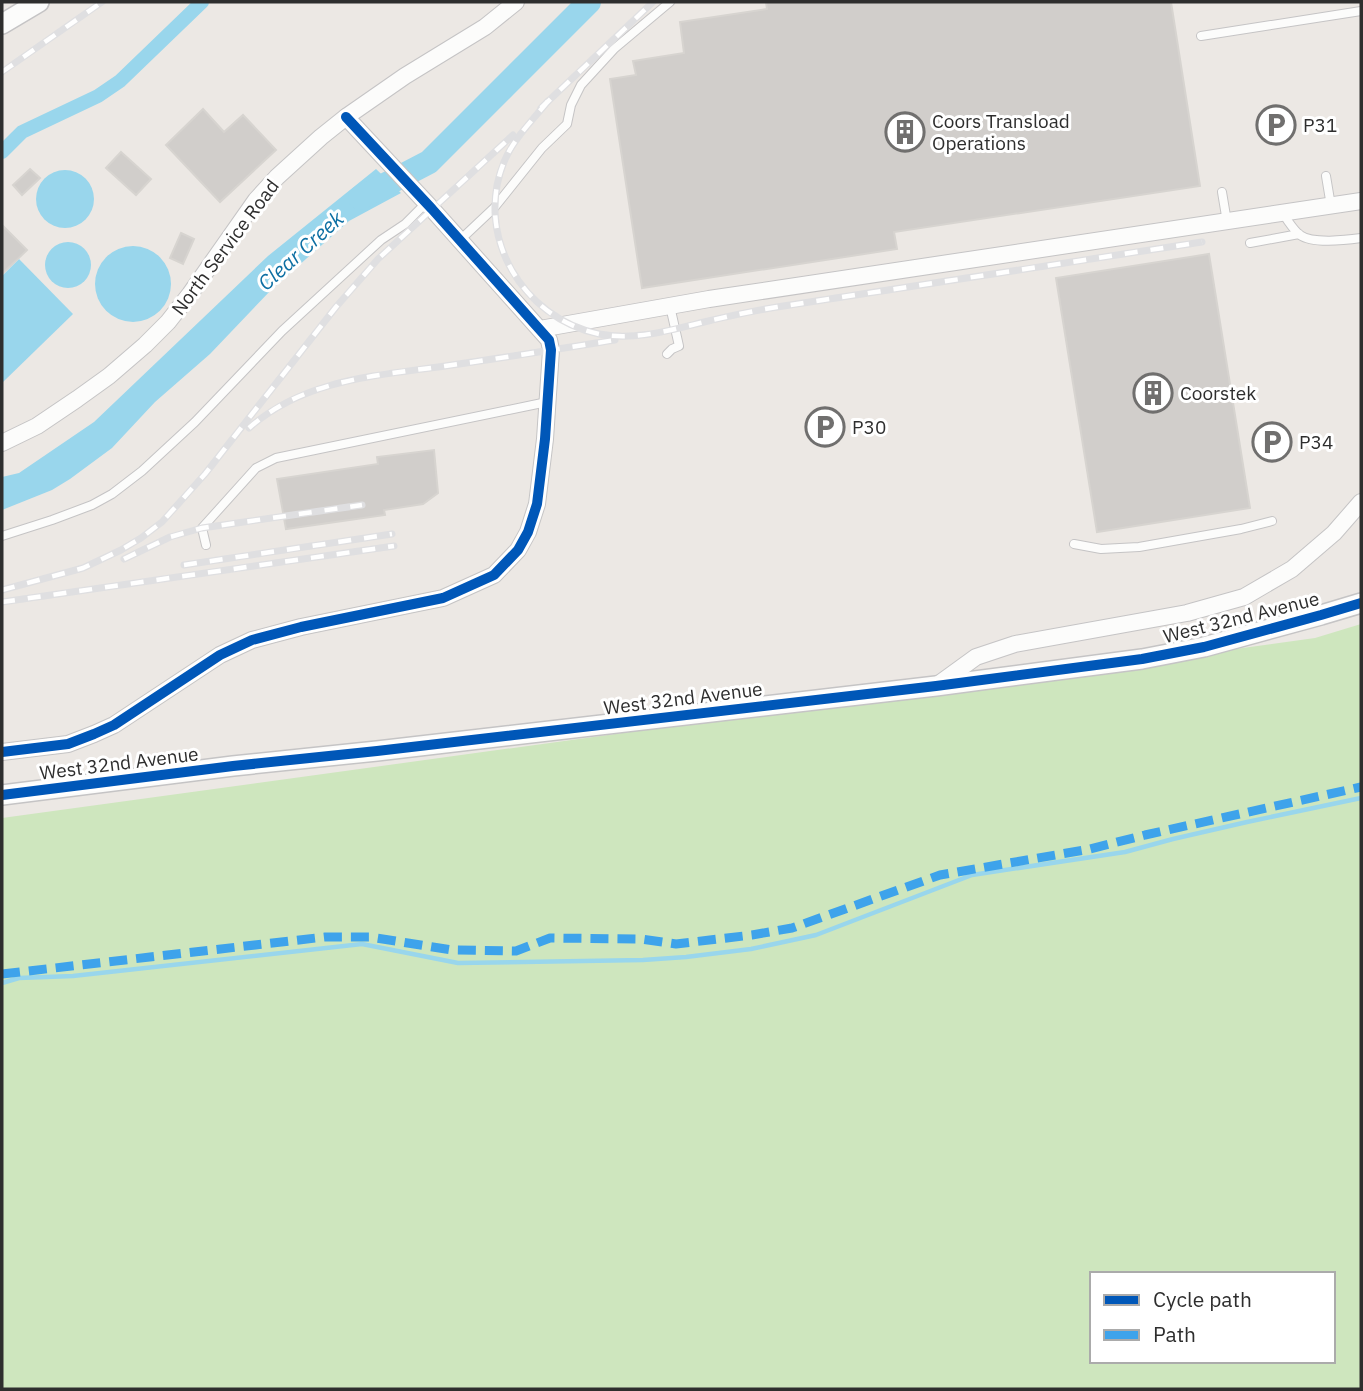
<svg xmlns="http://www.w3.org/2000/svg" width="1363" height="1391" viewBox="0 0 1363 1391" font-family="'IBM Plex Sans',sans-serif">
<rect width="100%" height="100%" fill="#ece8e4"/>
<path fill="#cee6be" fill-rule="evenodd" d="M1361,624v765h-1359v-571l1313,-180zM1092,1274h241v87h-241z"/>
<g fill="#99d6ec">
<polygon points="376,169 401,193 349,221 272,289 210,354 155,402 112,448 70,479 52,490 2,510 2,477 19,473 94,422 268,256"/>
<circle cx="65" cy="199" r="29"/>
<circle cx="68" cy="265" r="23"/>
<circle cx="133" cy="284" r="38"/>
<polygon points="19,259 73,314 2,383 2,276"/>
</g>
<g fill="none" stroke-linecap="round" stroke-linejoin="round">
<polyline stroke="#99d6ec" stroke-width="4.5" points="2,983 19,978 73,976 362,944 458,963 643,960 686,957 751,949 816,935 972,875 1125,852 1173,839 1247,822 1361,798"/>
<polyline stroke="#99d6ec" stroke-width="14" points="2,152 22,132 98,96 120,81 202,2"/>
<polyline stroke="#99d6ec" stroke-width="24" points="360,198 429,162 589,2"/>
</g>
<g fill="#d1cecb" stroke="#d7d4d0" stroke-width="2">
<polygon points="766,2 1171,2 1200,186 894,232 897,249 642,288 610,79 636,75 633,61 684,53 680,22 767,9"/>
<polygon points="203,109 224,132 243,115 276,150 220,202 166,145"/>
<polygon points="121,152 151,179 136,195 106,168"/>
<polygon points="30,169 40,178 22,195 13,185"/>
<polygon points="2,225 27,250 2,274"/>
<polygon points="181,233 194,239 183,264 170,258"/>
<polygon points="1209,254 1250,508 1097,532 1056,278"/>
<polygon points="434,450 438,493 423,504 384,510 385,515 286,529 277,479 378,464 377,457"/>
</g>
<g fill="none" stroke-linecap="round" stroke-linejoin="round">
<g stroke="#c5c4c5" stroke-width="10">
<g id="service">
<polyline points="1201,36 1361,11"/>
<polyline points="1326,176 1331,206"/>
<polyline points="1222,192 1227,222"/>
<path d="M1282,213c6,7 11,17 18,22 12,9 47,5 61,3"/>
<polyline points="459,241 494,208 542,148 567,124 571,105 581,85 614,49 670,2"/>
<polyline points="1250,243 1299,234"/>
<polyline points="667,354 672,349 679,346 670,306"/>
<polyline points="2,536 52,520 92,505 112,494 142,471 195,422 282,331 381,240 405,224 426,203"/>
<polyline points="1074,544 1101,549 1139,547 1241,529 1272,521"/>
<polyline points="206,545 202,528 256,468 276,458 547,402"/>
</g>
</g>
<g stroke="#c5c4c5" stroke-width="18">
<g id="minor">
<polyline points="540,329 709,299 1361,201"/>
<polyline points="2,443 37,426 77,399 109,376 145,345 168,322 190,294 256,200 277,177 321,137 346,117 405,76 485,27 516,2"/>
<polyline points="936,686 976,657 1015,644 1187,613 1244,597 1292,569 1334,533 1361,502"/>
<polyline points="2,752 68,744 94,734 114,725 220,655 252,640 301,627 443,598 494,575 518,550 528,532 537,504 545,439 551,350 549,340 432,209 346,117"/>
</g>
</g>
<g stroke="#c5c4c5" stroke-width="22">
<g id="tertiary">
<polyline points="2,24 39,2"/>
<polyline points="2,795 233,766 377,751 936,686 1142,659 1204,647 1321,615 1361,603"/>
</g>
</g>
<use href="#service" stroke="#fcfcfb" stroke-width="8"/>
<use href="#minor" stroke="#fcfcfb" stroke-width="16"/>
<use href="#tertiary" stroke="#fcfcfb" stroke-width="19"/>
<g stroke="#dfdfe1" stroke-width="7">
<g id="rail">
<polyline points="2,72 102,2"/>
<path d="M548,101c-15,19 -35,38 -44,61 -30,73 18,156 95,172 35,7 72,-4 105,-12 25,-6 49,-11 73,-15l425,-65"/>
<polyline points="541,108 653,2"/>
<path d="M249,428c56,-49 126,-52 196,-62 57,-8 113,-17 170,-26"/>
<polyline points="124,559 170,537 202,528 362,505"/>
<polyline points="184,565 392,534"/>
<polyline points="2,590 83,568 121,550 141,538 162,522 205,474 336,307 378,259 513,135"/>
<polyline points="2,602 394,546"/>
</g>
</g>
<use href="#rail" stroke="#fff" stroke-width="4.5" stroke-dasharray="13" stroke-linecap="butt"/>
<polyline stroke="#3ea3eb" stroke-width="9" stroke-dasharray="18 9" stroke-linecap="butt" points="2,974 325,937 370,937 452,950 516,951 550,938 641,939 676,944 752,935 792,928 940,875 1090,849 1145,835 1361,787"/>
<g stroke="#fff" stroke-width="15">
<g id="cycleway">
<polyline points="2,752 68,744 94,734 114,725 220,655 252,640 301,627 443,598 494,575 518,550 528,532 537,504 545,439 551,350 549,340 432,209 346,117"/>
<polyline points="2,795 233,766 377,751 936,686 1142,659 1204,647 1321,615 1361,603"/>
</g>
</g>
<use href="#cycleway" stroke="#0057b8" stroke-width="10"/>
</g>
<defs>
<g id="parking-ring" transform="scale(2.0125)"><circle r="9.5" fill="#fff" stroke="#706f6e" stroke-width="1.5"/><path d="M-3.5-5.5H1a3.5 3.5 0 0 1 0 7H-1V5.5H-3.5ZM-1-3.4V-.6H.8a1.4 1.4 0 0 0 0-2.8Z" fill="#706f6e"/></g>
<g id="building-ring" transform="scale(2.0125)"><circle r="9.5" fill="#fff" stroke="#706f6e" stroke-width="1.5"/><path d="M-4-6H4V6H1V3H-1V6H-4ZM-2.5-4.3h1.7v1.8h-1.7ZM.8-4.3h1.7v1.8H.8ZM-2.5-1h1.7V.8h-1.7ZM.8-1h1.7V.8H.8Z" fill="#706f6e"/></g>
</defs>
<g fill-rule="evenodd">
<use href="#parking-ring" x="1276" y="125"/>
<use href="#building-ring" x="905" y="132"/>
<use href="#building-ring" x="1153" y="393"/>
<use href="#parking-ring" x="825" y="427"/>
<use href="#parking-ring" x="1272" y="442"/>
</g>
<g text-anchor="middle" stroke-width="6" stroke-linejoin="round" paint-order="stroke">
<g font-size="19" fill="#2e2e2e" stroke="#fff" text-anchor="start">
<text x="932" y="128">Coors Transload<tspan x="932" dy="22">Operations</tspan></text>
<text x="1303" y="132">P31</text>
<text x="1180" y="400">Coorstek</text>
<text x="852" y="434">P30</text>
<text x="1299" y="449">P34</text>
</g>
<g font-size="19" fill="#2e2e2e" stroke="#fff">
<text transform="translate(225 247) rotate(-53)" y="7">North Service Road</text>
<text transform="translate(1241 617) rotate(-14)" y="7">West 32nd Avenue</text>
<text transform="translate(683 698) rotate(-7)" y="7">West 32nd Avenue</text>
<text transform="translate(119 763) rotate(-7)" y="7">West 32nd Avenue</text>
</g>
<g font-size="21" font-style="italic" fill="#0d6fa3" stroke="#fff">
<text transform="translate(301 251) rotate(-42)" y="7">Clear Creek</text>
</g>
</g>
<rect width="1363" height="1391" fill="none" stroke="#2e2e2e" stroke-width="7"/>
<rect x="1090" y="1272" width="245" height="91" fill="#ffffff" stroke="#ababab" stroke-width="2"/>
<rect x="1104" y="1295" width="35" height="10" fill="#0057b8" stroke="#ababab" stroke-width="2"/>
<text x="1153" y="1307" font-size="21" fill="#2e2e2e">Cycle path</text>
<rect x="1104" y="1330" width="35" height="10" fill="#3ea3eb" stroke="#ababab" stroke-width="2"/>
<text x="1153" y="1342" font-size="21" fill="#2e2e2e">Path</text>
</svg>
